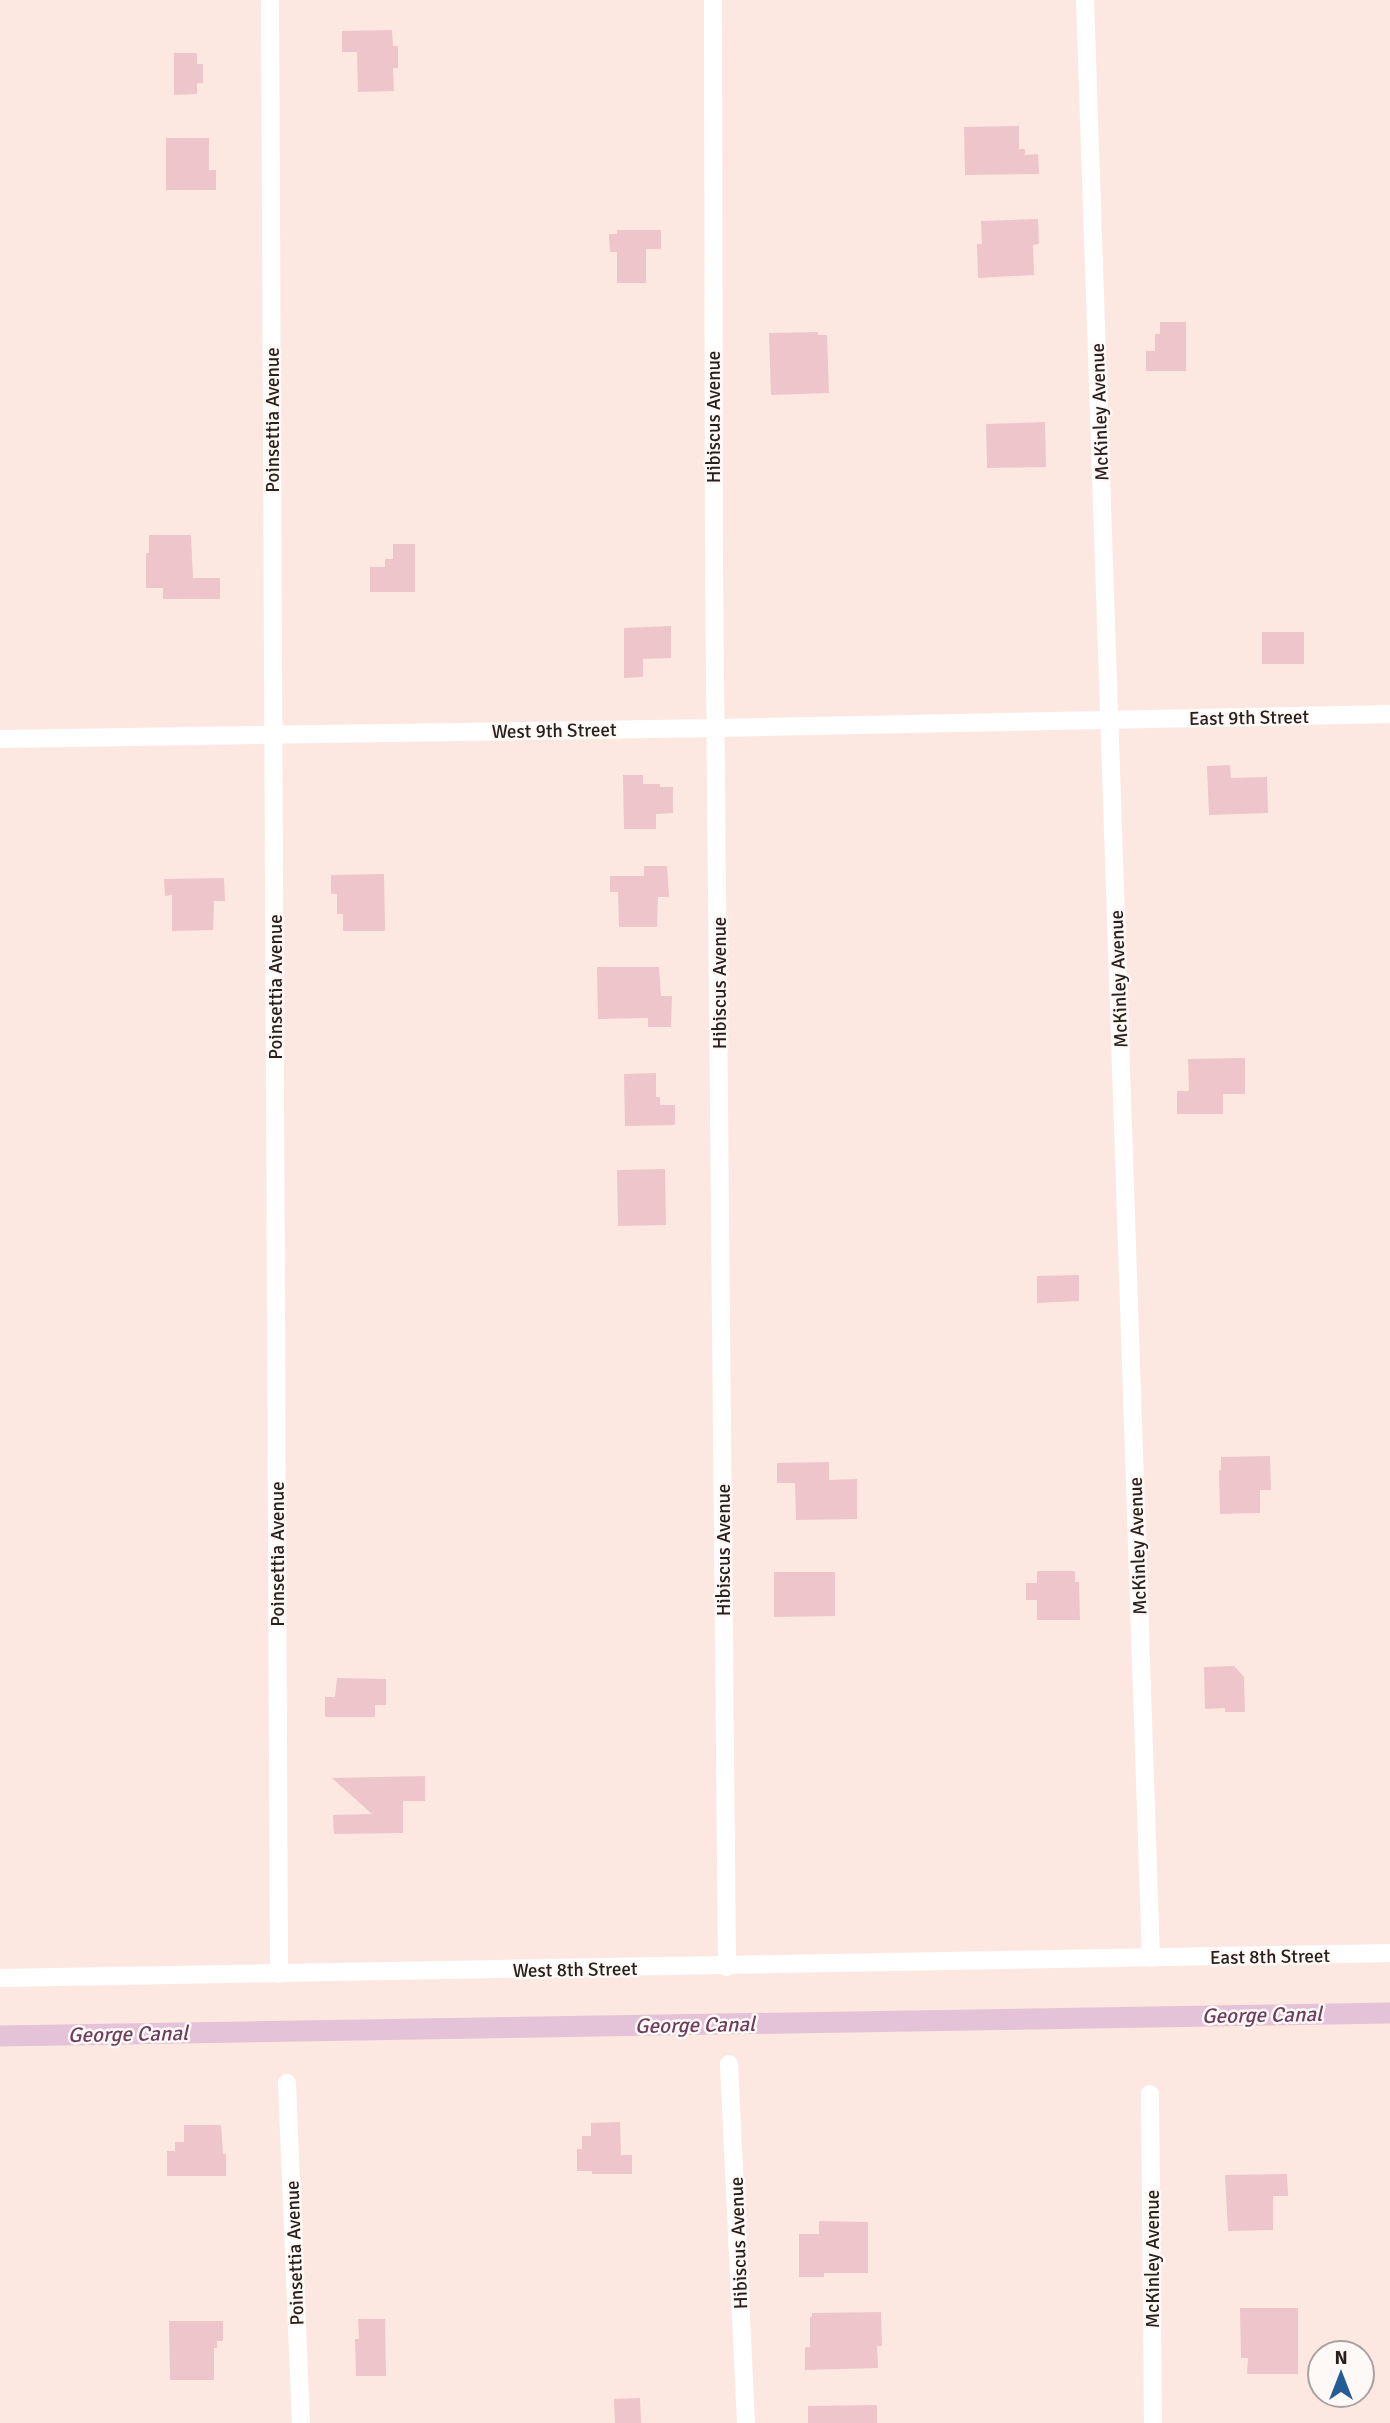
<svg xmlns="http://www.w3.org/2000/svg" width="1390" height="2423" viewBox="0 0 1390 2423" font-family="Signika,sans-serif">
<rect width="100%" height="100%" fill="#fce8e1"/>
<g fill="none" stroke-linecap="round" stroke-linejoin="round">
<polyline stroke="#e4c2d7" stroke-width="21" points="0,2036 1390,2013"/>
</g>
<g fill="#eec5ca">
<polygon points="392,30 393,46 398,46 398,68 393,68 394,91 358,92 357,52 342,52 342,31"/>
<polygon points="174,53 197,53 197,64 203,64 203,83 197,83 197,94 174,95"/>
<polygon points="1019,126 1019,149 1025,149 1025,155 1038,154 1039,174 965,175 964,127"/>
<polygon points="166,138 209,138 209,170 216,170 216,190 166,190"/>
<polygon points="1038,219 1039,244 1033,245 1034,275 978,278 977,244 982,244 981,221"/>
<polygon points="617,230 661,230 661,249 646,249 646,283 617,283 617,252 610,252 609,234 617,234"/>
<polygon points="1160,322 1186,322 1186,371 1146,371 1146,351 1155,351 1155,334 1160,334"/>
<polygon points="818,332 818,335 827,335 829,393 771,395 769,333"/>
<polygon points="1045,422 1046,467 987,468 986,424"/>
<polygon points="149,535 191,535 193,578 220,578 220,599 163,599 163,588 146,588 146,553 149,553"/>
<polygon points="393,544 415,544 415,592 370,592 370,567 385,567 385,559 393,559"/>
<polygon points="671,626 671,658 643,659 643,677 624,678 624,628"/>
<rect x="1262" y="632" width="42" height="32"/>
<polygon points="1230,765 1231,778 1267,777 1268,813 1209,815 1207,766"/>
<polygon points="623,775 643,775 643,784 660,784 660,787 673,787 673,813 656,814 656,829 624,829"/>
<polygon points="644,866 667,866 669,897 658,897 657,927 619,927 618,892 610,892 610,876 644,876"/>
<polygon points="384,874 385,931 343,931 343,914 337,914 337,894 331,894 331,875"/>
<polygon points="224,878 225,901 214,901 213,930 172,931 172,895 165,896 164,879"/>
<polygon points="597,967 659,967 661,996 672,996 671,1027 648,1027 648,1018 598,1019"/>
<polygon points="1245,1058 1245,1094 1223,1094 1223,1114 1177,1114 1177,1091 1189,1091 1188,1059"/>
<polygon points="656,1073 656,1097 660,1097 660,1105 675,1105 675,1125 625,1126 624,1074"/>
<polygon points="665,1169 666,1225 618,1226 617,1170"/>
<polygon points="1079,1275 1079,1301 1037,1303 1037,1276"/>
<polygon points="1270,1456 1271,1490 1260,1490 1260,1513 1220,1514 1219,1470 1221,1470 1221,1457"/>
<polygon points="829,1462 829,1480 857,1479 857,1519 796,1520 795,1483 777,1483 777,1463"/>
<polygon points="1037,1571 1075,1571 1075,1582 1079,1582 1080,1620 1037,1620 1037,1600 1026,1600 1026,1583 1037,1583"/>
<polygon points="774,1572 835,1572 835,1616 774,1617"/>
<polygon points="1234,1666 1244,1677 1245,1712 1225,1712 1225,1708 1205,1709 1204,1667"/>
<polygon points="337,1678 386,1679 386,1705 375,1705 375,1717 325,1717 325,1697 335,1697"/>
<polygon points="425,1776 425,1801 403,1801 403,1833 334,1834 333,1815 372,1814 332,1778"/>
<polygon points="620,2122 621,2155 632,2155 632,2174 592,2174 592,2171 577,2171 577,2149 582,2149 582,2136 591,2136 591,2123"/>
<polygon points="184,2125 221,2125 223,2154 226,2154 226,2176 167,2176 167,2151 175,2151 175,2142 184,2142"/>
<polygon points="1287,2174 1288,2196 1273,2196 1273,2230 1228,2231 1225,2175"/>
<polygon points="819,2221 868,2222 868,2273 824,2273 824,2277 799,2277 799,2234 819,2234"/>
<polygon points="1240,2308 1298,2308 1298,2374 1247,2374 1248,2358 1241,2358"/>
<polygon points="881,2312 882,2346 877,2346 878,2368 805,2370 805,2347 810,2347 810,2317 812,2317 812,2313"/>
<polygon points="358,2319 385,2319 386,2376 356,2376 355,2339 359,2339"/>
<polygon points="169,2321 223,2321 223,2341 217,2341 217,2348 214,2348 214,2380 170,2380"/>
<polygon points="640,2398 641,2423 615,2423 614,2399"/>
<polygon points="877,2405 877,2423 808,2423 808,2406"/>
</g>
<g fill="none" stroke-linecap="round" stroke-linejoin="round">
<g stroke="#fff" stroke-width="18">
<polyline points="270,0 279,1974"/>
<polyline points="713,0 714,569 727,1967"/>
<polyline points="1085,0 1151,1958"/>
<polyline points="0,739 717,728 1390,714"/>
<polyline points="0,1978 1390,1953"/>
<polyline points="729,2064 746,2423"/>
<polyline points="287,2083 301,2423"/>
<polyline points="1150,2094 1153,2423"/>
</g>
</g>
<g text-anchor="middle" stroke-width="5" stroke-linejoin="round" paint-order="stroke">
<g font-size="19" fill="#29201d" stroke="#fef9f7">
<text transform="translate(1099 412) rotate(-92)" y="7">McKinley Avenue</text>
<text transform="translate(713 417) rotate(-90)" y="7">Hibiscus Avenue</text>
<text transform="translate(272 420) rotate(-90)" y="7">Poinsettia Avenue</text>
<text transform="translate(1249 717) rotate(-1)" y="7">East 9th Street</text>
<text transform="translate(554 730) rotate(-1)" y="7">West 9th Street</text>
<text transform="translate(1118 979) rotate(-92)" y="7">McKinley Avenue</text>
<text transform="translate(719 983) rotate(-90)" y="7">Hibiscus Avenue</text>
<text transform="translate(275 987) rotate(-90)" y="7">Poinsettia Avenue</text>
<text transform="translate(1137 1546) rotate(-92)" y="7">McKinley Avenue</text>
<text transform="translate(723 1550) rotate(-90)" y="7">Hibiscus Avenue</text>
<text transform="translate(277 1554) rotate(-90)" y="7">Poinsettia Avenue</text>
<text transform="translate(1270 1956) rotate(-1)" y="7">East 8th Street</text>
<text transform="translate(575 1969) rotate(-1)" y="7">West 8th Street</text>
<text transform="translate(738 2243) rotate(-92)" y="7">Hibiscus Avenue</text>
<text transform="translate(294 2253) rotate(-92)" y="7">Poinsettia Avenue</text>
<text transform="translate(1152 2259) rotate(-90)" y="7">McKinley Avenue</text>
</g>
<g font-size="21" font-style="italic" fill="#6d3f5e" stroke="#fef9f7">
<text transform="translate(1262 2015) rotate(-1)" y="7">George Canal</text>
<text transform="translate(695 2025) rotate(-1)" y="7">George Canal</text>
<text transform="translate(128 2034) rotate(-1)" y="7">George Canal</text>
</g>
</g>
<g transform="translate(1341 2374)"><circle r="33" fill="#fef9f7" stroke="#a9a2a0" stroke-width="2"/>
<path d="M0-5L12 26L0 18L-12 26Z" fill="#245d95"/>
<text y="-10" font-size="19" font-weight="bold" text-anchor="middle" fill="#29201d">N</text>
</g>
</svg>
